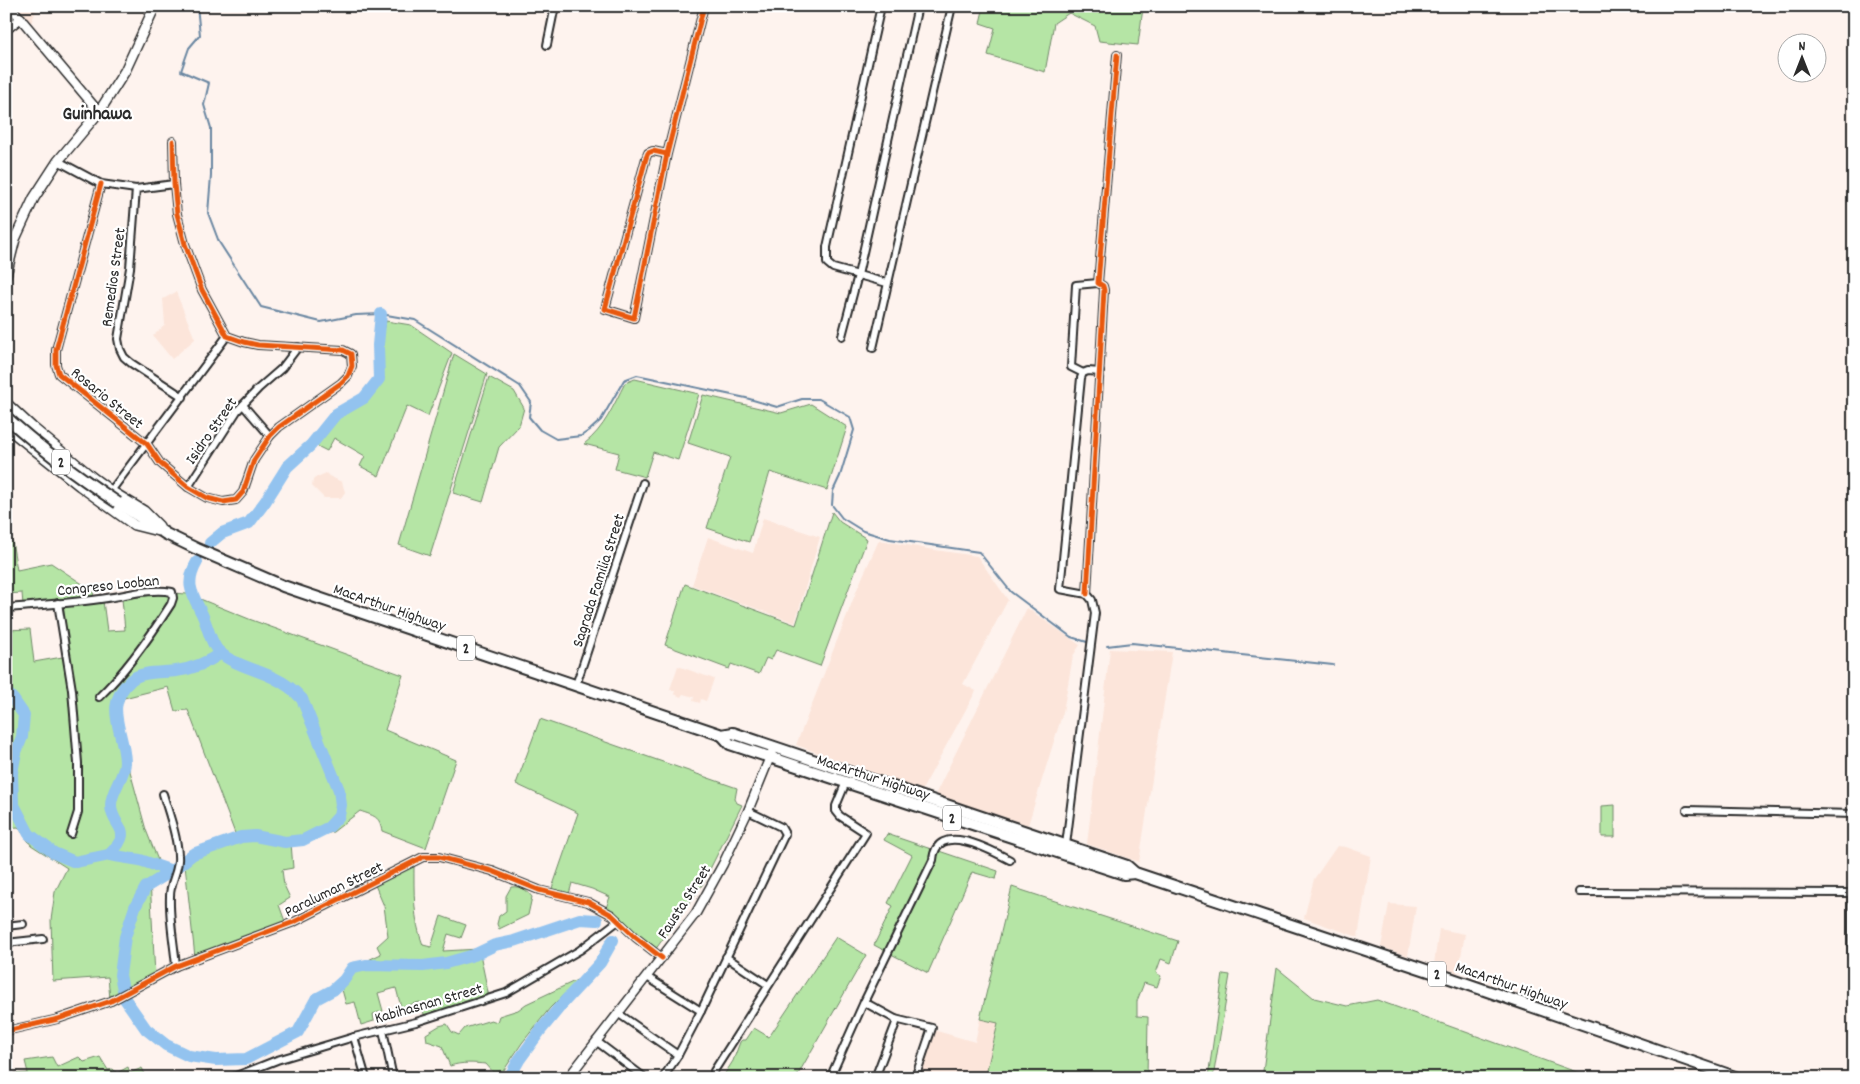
<svg xmlns="http://www.w3.org/2000/svg" width="1860" height="1084" viewBox="0 0 1860 1084" font-family="Dekko,sans-serif">
<rect width="100%" height="100%" fill="#fef3ee"/>
<filter id="ink" filterUnits="userSpaceOnUse"><feTurbulence type="fractalNoise" baseFrequency=".02" numOctaves="2"/><feDisplacementMap in="SourceGraphic" scale="10" xChannelSelector="R" yChannelSelector="G"/><feConvolveMatrix kernelMatrix="1 2 1 2 8 2 1 2 1" color-interpolation-filters="sRGB"/></filter>
<g filter="url(#ink)">
<g fill="#fce5da">
<polygon points="6,6 38,6 31,23 21,11 6,24"/>
<polygon points="176,292 195,339 172,359 153,336 165,325 163,299"/>
<polygon points="326,473 329,476 342,482 345,492 341,498 324,498 312,486 313,480 315,478"/>
<polygon points="763,518 820,537 795,623 692,585 708,537 753,553"/>
<polygon points="879,540 928,549 977,556 1008,600 963,684 976,691 922,790 796,745 858,587"/>
<polygon points="1027,608 1080,645 1073,656 1063,712 1028,825 935,795"/>
<polygon points="1110,649 1172,652 1139,862 1087,844"/>
<polygon points="678,666 714,679 706,701 701,699 700,703 693,701 694,697 683,694 681,697 674,694 675,691 670,689"/>
<polygon points="1337,846 1346,847 1371,856 1358,937 1304,918 1314,879"/>
<polygon points="1389,904 1416,906 1408,956 1381,947"/>
<polygon points="1439,929 1465,934 1458,973 1434,964"/>
<polygon points="980,1019 998,1023 985,1078 916,1078 930,1029 975,1042"/>
</g>
<g fill="#b5e5a5" stroke="#708868">
<polygon points="984,6 1148,6 1143,8 1138,45 1099,41 1095,26 1069,13 1054,23 1045,72 988,55 995,28 980,23"/>
<polygon points="386,321 411,325 452,353 428,416 407,406 379,476 360,466 365,456 334,438 327,451 315,445 338,416 366,400 382,380 381,345"/>
<polygon points="454,354 487,374 430,556 399,545"/>
<polygon points="489,377 514,391 524,408 519,426 499,447 483,502 453,493"/>
<path d="M635,379l64,15 -21,66 -25,-8 -8,25 -30,-8 4,-16 -35,-9c21,-16 29,-38 41,-61z"/>
<polygon points="703,395 781,413 811,404 847,427 827,490 770,472 749,542 707,528 730,457 688,443"/>
<polygon points="832,512 840,522 867,539 820,666 776,650 771,660 766,658 759,674 731,664 729,669 665,645 685,584 796,625"/>
<polygon points="6,539 12,541 17,570 51,563 93,591 94,600 23,605 22,593 6,594"/>
<path d="M169,593l19,1 61,25 154,56 -18,55 71,30 -30,88 -44,-17c-2,-15 -8,-15 -22,-20l-27,21 -42,11 2,25 -11,2 2,15 6,13 -11,7 7,19 -91,33 -11,-101 52,-20 -48,-126 -13,1 -7,-24 -44,11 -4,10v14l7,38 19,70 17,43 -13,6 5,97 -45,23 -2,-22 -55,4 -2,-61 4,-28 12,-24 -36,-23 -13,-18 -12,1v-198l24,-1 4,33 34,-6 -6,-46 3,-5 38,-4 4,30 18,-1 -3,-31z"/>
<polygon points="540,719 737,788 735,799 737,803 742,805 702,885 655,950 606,908 610,897 592,889 572,883 568,898 550,894 578,813 516,784"/>
<polygon points="1615,805 1615,837 1602,837 1602,806"/>
<polygon points="887,834 931,849 931,859 889,953 874,945 893,906 888,903 912,855 884,840"/>
<polygon points="939,851 998,871 996,879 972,872 928,973 891,954 936,862"/>
<path d="M414,864c0,26 -1,56 9,81l8,2 10,-31 25,9 -5,13 -13,-4 -5,17 36,-2 10,48 -64,20 -5,-15 -19,5 -5,-19 -18,5 5,18 -10,3 1,7 -13,4 -6,-23 -9,2 -5,-18 12,-17 11,-7 17,-8 -4,-8 11,-10 -4,-30 -9,-21z"/>
<path d="M511,887c10,-1 15,2 21,10l-4,18 -29,14 -2,-5 2,-8 7,-5v-15z"/>
<polygon points="1012,887 1178,941 1171,963 1161,959 1156,973 1161,976 1157,987 1144,983 1137,1001 1137,1016 1148,1017 1147,1078 985,1078 998,1023 980,1019"/>
<polygon points="836,937 866,955 796,1078 722,1078 733,1061 740,1042 742,1040 746,1040 754,1028 769,1037"/>
<polygon points="1277,968 1314,998 1347,1006 1377,1000 1593,1078 1262,1078"/>
<polygon points="1223,974 1230,975 1213,1078 1208,1078"/>
<path d="M579,979l-29,29 -28,35 -18,27 -10,3 -8,-9c-13,-1 -24,-2 -36,2l-8,-20 -15,-5 -1,-7 13,-8 8,-2 5,8 7,3 6,-7 26,-8 6,2 2,-6 19,-6 8,-6z"/>
<polygon points="52,1057 57,1067 79,1057 84,1062 100,1057 108,1070 113,1069 117,1073 128,1067 130,1073 142,1068 147,1078 12,1078 11,1074 28,1073 25,1061"/>
</g>
<g fill="none" stroke-linecap="round" stroke-linejoin="round">
<g stroke="#6986a1" stroke-width="2">
<polyline points="197,6 200,35 189,48 181,71 209,83 204,105 211,128 211,176 208,213 219,242 261,307 321,322 356,315 381,314 415,320 520,386 531,402 529,417 540,430 556,439 581,436 590,430 601,420 624,380 637,375 746,398 777,407 802,399 819,399 850,417 854,430 840,476 833,491 832,505 842,518 863,531 890,539 979,552 1011,592 1071,637 1087,642"/>
<polyline points="1107,646 1132,643 1333,665"/>
</g>
<g stroke="#93c3ef" stroke-width="12">
<polyline points="210,543 222,533 249,523 265,502 287,467 311,445 336,414 364,398 379,379 378,345 381,314"/>
<polyline points="6,692 13,699 24,715 22,737 16,752 12,773 13,803 29,834 54,853 75,862 109,855 140,860 172,871 146,887 135,907 125,937 120,975 125,999 146,1029 166,1045 189,1056 216,1060 246,1059 298,1032 316,999 333,990 344,980 352,968 367,965 423,966 446,963 474,955 495,945 514,941 580,919 597,920"/>
<path d="M109,855c28,-28 2,-26 2,-50 0,-15 14,-28 14,-43 -1,-32 -23,-56 6,-82 10,-9 32,-7 45,-9 17,-2 31,-8 45,-18"/>
<path d="M172,871l21,-17 48,-17 14,-1 30,6 18,-2 26,-13 10,-11 2,-11 -2,-15 -37,-91c-8,-9 -17,-16 -28,-21 -15,-8 -48,-15 -58,-30 -7,-10 -9,-25 -15,-36 -10,-20 -16,-29 -4,-50"/>
<polyline points="509,1078 519,1060 540,1031 563,1003 600,963 613,940"/>
</g>
<g stroke="#2b2b2b" stroke-width="10">
<g id="minor">
<polyline points="881,6 827,247 827,263 833,268 887,283"/>
<polyline points="547,45 555,6"/>
<polyline points="667,154 653,151 648,153 646,158 605,309 634,318 667,154 704,6"/>
<polyline points="58,161 101,184 136,189 174,184"/>
<polyline points="101,184 56,350 56,365 59,374 147,444 160,463 188,487 207,498 223,502 236,500 243,492 254,460 270,436 279,427 341,383 348,376 352,366 351,354 343,350 258,345 244,342 227,336 202,290 185,244 177,214 174,184 173,141"/>
<polyline points="136,189 130,268 118,339 120,349 124,357 131,363 183,397"/>
<polyline points="842,336 858,275 918,6"/>
<polyline points="873,348 952,6"/>
<polyline points="1083,373 1071,367 1076,285 1098,283"/>
<polyline points="243,405 270,436"/>
<polyline points="188,487 237,411 259,388 282,368 298,347"/>
<polyline points="111,491 227,336"/>
<polyline points="1087,594 1104,290 1103,286 1098,283 1117,55"/>
<polyline points="58,603 72,690 78,763 78,812 71,834"/>
<path d="M6,608c34,-3 68,-5 101,-10 21,-3 44,-10 65,-6l1,6 -2,6c-21,33 -44,66 -72,93"/>
<polyline points="576,685 643,483"/>
<path d="M163,794c6,20 14,41 15,61 2,15 -8,26 -8,41 -1,23 4,47 6,70"/>
<polyline points="1687,810 1854,814"/>
<polyline points="1066,845 1095,613 1092,600 1087,594 1060,589 1081,378 1083,373 1088,371 1100,372"/>
<polyline points="1579,892 1854,893"/>
<polyline points="6,926 23,924"/>
<polyline points="6,943 43,939"/>
<polyline points="726,957 768,985"/>
<polyline points="1852,959 1852,893 1854,891"/>
<polyline points="647,977 701,1011"/>
<polyline points="864,1002 895,1019 896,1023 875,1078"/>
<polyline points="619,1014 678,1055"/>
<polyline points="895,1019 932,1028 915,1078"/>
<polyline points="383,1030 393,1078"/>
<polyline points="6,1031 58,1019 111,1001 176,966 294,922 423,857 439,857 492,871 539,890 588,902 612,915 635,937 662,958"/>
<polyline points="354,1037 366,1078"/>
<polyline points="596,1041 645,1078"/>
<polyline points="714,1071 866,833 840,816 836,811 836,806 846,782"/>
<polyline points="231,1078 277,1060 354,1037 416,1022 506,993 580,950 618,921"/>
<polyline points="663,1078 678,1055 701,1011 785,834 781,827 748,811"/>
<path d="M830,1078l34,-76 69,-142c3,-40 58,-10 77,0"/>
</g>
</g>
<g stroke="#2b2b2b" stroke-width="11">
<g id="tertiary">
<polyline points="10,6 99,112"/>
<polyline points="6,30 21,18"/>
<polyline points="568,1078 696,913 723,864 748,811 774,747"/>
</g>
</g>
<g stroke="#2b2b2b" stroke-width="12">
<g id="secondary">
<polyline points="6,275 15,239 34,198 58,161 99,112 125,71 155,6"/>
<polyline points="6,403 32,427 92,477 111,491 144,511 159,526"/>
<polyline points="6,427 80,486 134,525 158,531"/>
</g>
</g>
<g stroke="#2b2b2b" stroke-width="14">
<g id="trunk">
<polyline points="118,503 166,534 197,549 283,586 722,735 733,733 1127,866 1135,873 1444,976 1738,1078"/>
<polyline points="722,735 730,744 1124,874 1135,873"/>
</g>
</g>
<use href="#minor" stroke="#fff" stroke-width="6"/>
<use href="#tertiary" stroke="#fff" stroke-width="8"/>
<use href="#secondary" stroke="#fff" stroke-width="9"/>
<use href="#trunk" stroke="#fff" stroke-width="10"/>
<g stroke="#2b2b2b" stroke-width="14" stroke-linecap="butt">
<path id="trunk-bridge" d="M6,417c35,32 73,60 112,86"/>
</g>
<use href="#trunk-bridge" stroke="#fff" stroke-width="10"/>
<g stroke="#fff" stroke-width="8">
<g id="cycleway">
<polyline points="667,154 653,151 648,153 646,158 605,309 634,318 667,154 704,6"/>
<polyline points="101,184 56,350 56,365 59,374 147,444 160,463 188,487 207,498 223,502 236,500 243,492 254,460 270,436 279,427 341,383 348,376 352,366 351,354 343,350 258,345 244,342 227,336 202,290 185,244 177,214 174,184 173,141"/>
<polyline points="1087,594 1104,290 1103,286 1098,283 1117,55"/>
<polyline points="6,1031 58,1019 111,1001 176,966 294,922 423,857 439,857 492,871 539,890 588,902 612,915 635,937 662,958"/>
</g>
</g>
<use href="#cycleway" stroke="#e8590c" stroke-width="5"/>
</g>
</g>
<g text-anchor="middle" stroke-width="4.5" stroke-linejoin="round" paint-order="stroke">
<g fill="#fff" stroke="#6b6b6b" stroke-width="1">
<rect x="52" y="449.5" width="18" height="25" rx="4"/>
<rect x="457" y="635.5" width="18" height="25" rx="4"/>
<rect x="943" y="805.5" width="18" height="25" rx="4"/>
<rect x="1428" y="961.5" width="18" height="25" rx="4"/>
</g>
<g font-size="15" font-weight="bold" fill="#2b2b2b">
<text x="61" y="467">2</text>
<text x="466" y="653">2</text>
<text x="952" y="823">2</text>
<text x="1437" y="979">2</text>
</g>
<g font-size="16" fill="#2b2b2b" stroke="#fff">
<text transform="translate(112 277) rotate(-82)" y="6">Remedios Street</text>
<text transform="translate(108 397) rotate(39)" y="6">Rosario Street</text>
<text transform="translate(210 430) rotate(-55)" y="6">Isidro Street</text>
<text transform="translate(597 580) rotate(-72)" y="6">Sagrada Familia Street</text>
<text transform="translate(108 584) rotate(-6)" y="6">Congreso Looban</text>
<text transform="translate(390 606) rotate(19)" y="6">MacArthur Highway</text>
<text transform="translate(874 776) rotate(18)" y="6">MacArthur Highway</text>
<text transform="translate(333 888) rotate(-26)" y="6">Paraluman Street</text>
<text transform="translate(683 901) rotate(-57)" y="6">Fausta Street</text>
<text transform="translate(1512 984) rotate(19)" y="6">MacArthur Highway</text>
<text transform="translate(428 1002) rotate(-16)" y="6">Kabihasnan Street</text>
</g>
<g font-size="19" font-weight="bold" fill="#2b2b2b" stroke="#fff">
<text x="97" y="119">Guinhawa</text>
</g>
</g>
<rect width="1860" height="1084" fill="none" stroke="#fff" stroke-width="25"/>
<rect x="12" y="12" width="1835" height="1059" fill="none" stroke="#2b2b2b" stroke-width="2" filter="url(#ink)"/>
<g transform="translate(1802 58)"><circle r="24" fill="#ffffff" stroke="#aaaaaa"/>
<path d="M0-4L9 19L0 12L-9 19Z" fill="#2b2b2b"/>
<text y="-8" font-size="14" font-weight="bold" text-anchor="middle" fill="#2b2b2b">N</text>
</g>
</svg>
